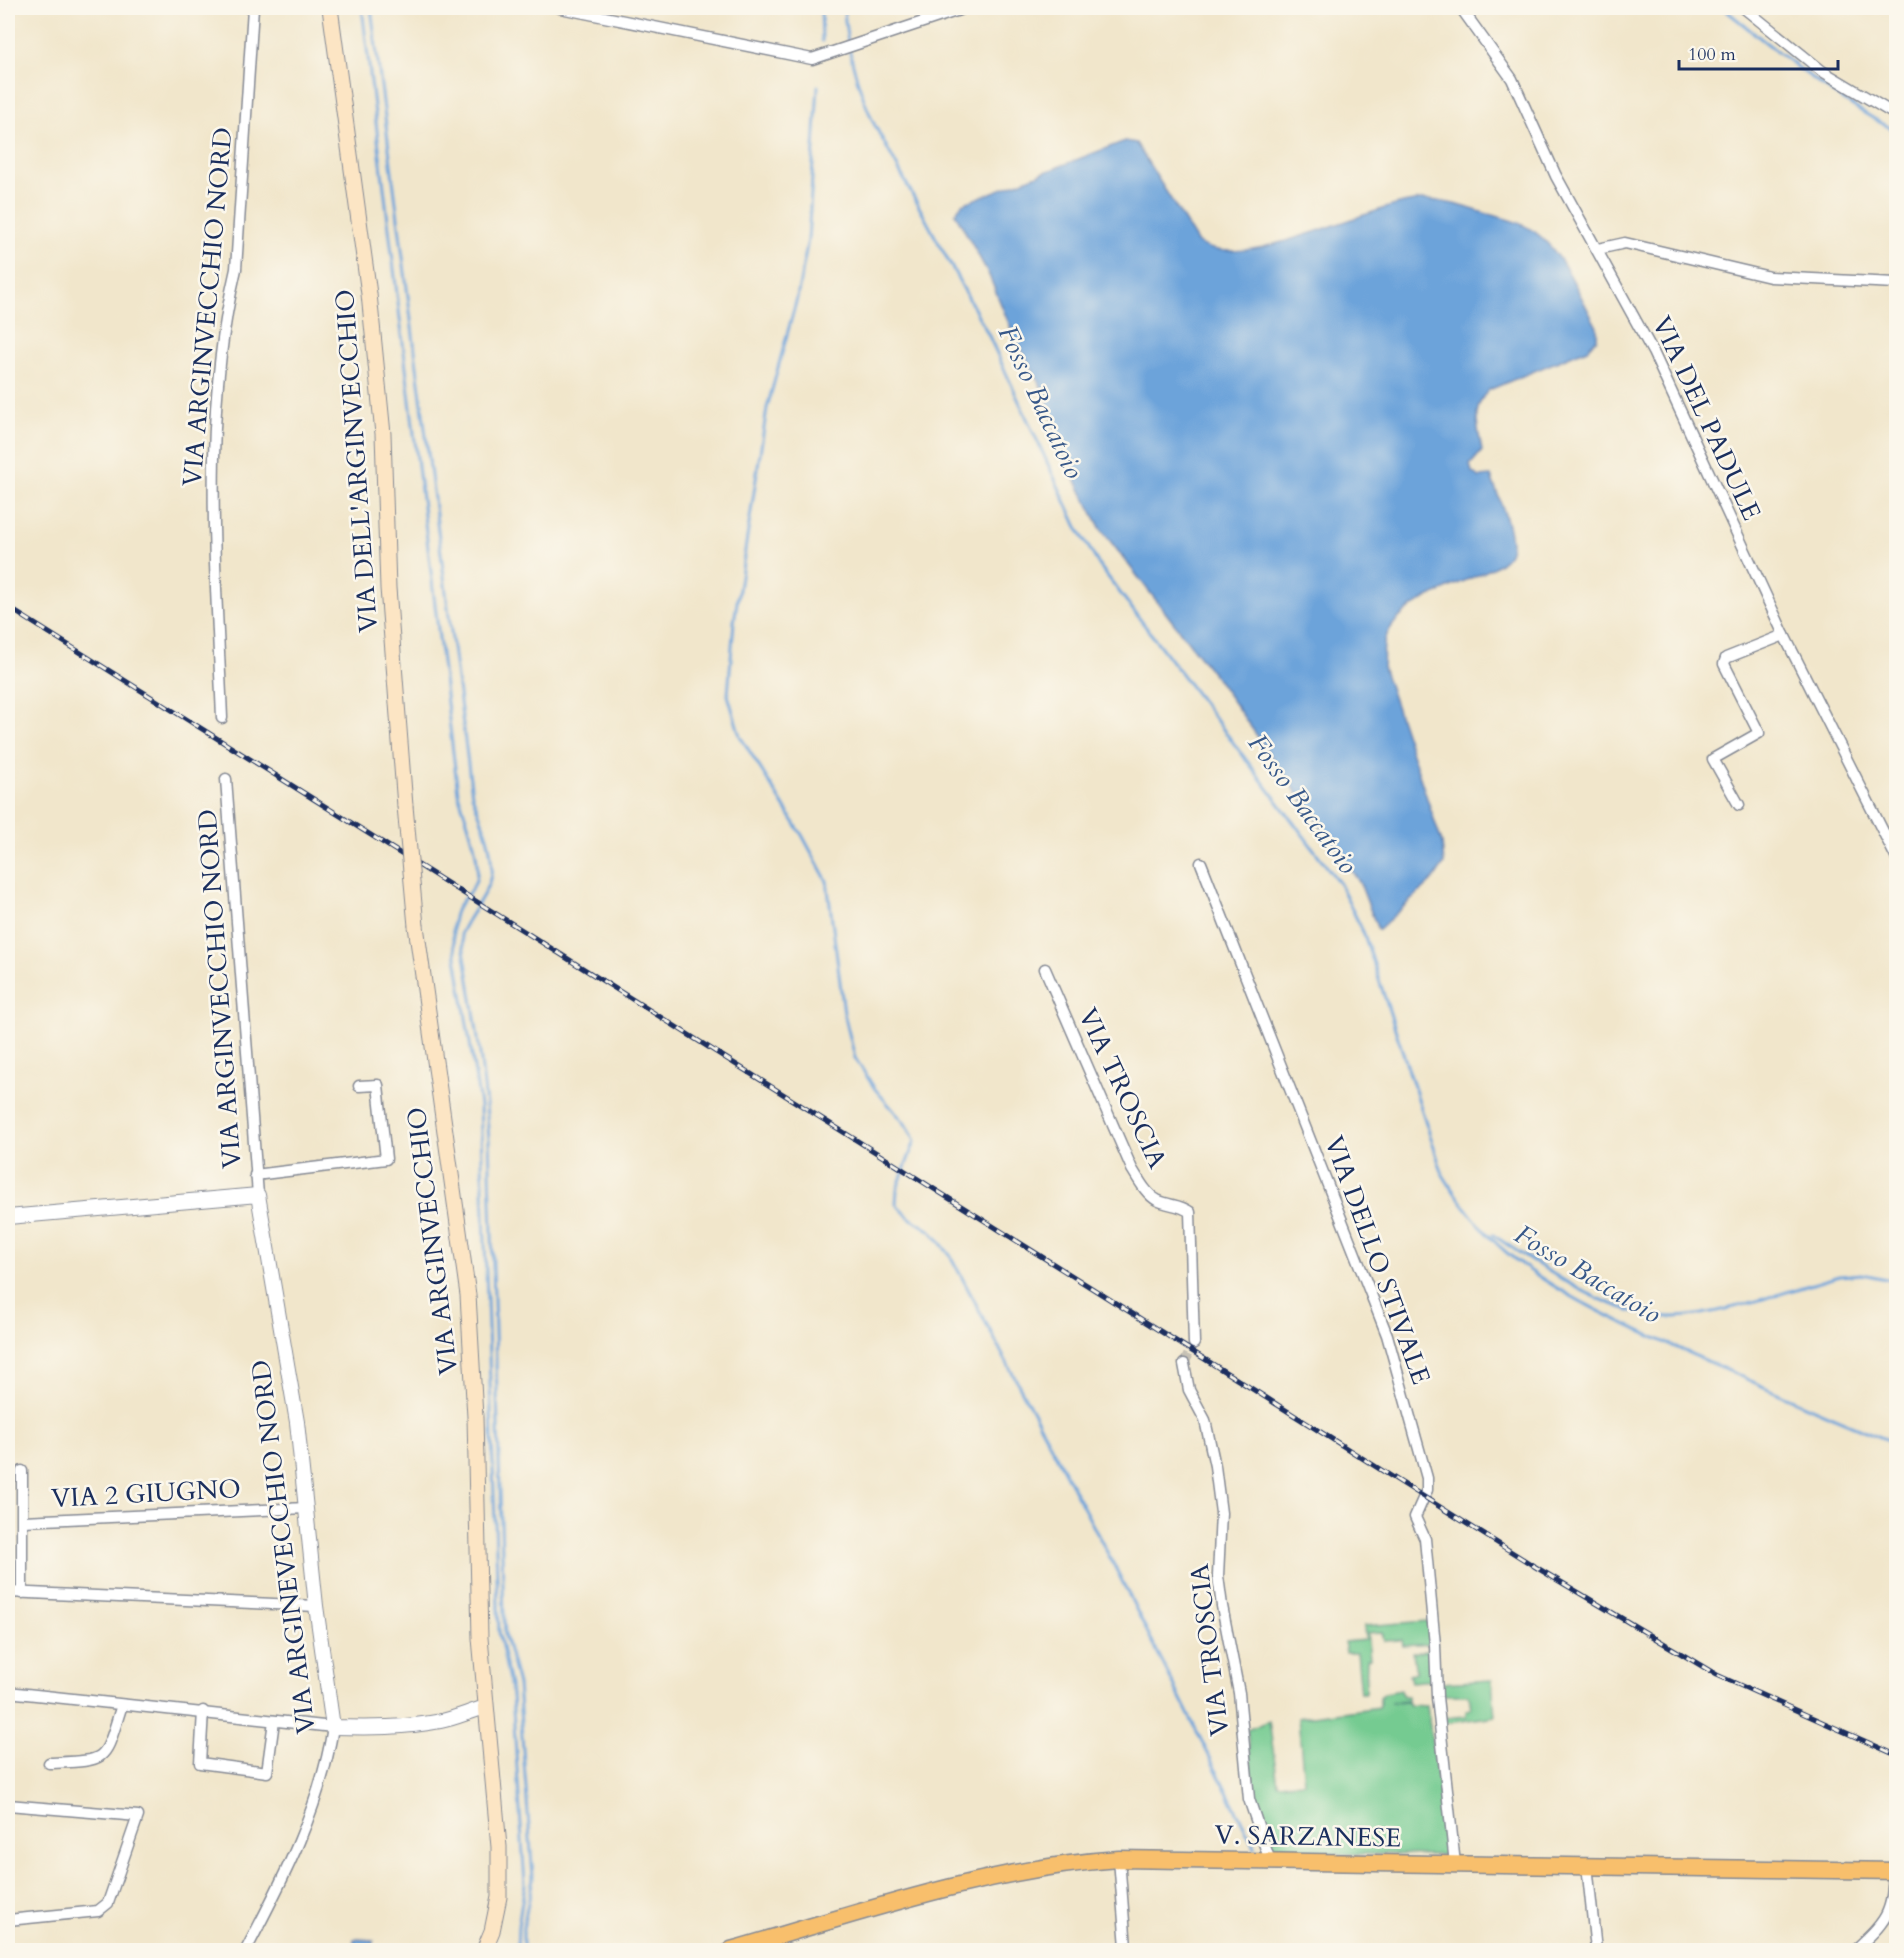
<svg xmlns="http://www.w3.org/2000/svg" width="1904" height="1958" viewBox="0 0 1904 1958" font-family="Cardo,serif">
<rect width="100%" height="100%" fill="#fbf7ec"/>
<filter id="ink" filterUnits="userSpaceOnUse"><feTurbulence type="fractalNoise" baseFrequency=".0167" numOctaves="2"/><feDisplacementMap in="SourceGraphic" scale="12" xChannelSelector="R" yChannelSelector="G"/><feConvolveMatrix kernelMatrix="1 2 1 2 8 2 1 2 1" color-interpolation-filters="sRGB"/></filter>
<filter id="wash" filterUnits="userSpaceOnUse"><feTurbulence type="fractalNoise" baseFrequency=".008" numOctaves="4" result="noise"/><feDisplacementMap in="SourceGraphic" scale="24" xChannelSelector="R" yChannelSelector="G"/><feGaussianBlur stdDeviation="1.35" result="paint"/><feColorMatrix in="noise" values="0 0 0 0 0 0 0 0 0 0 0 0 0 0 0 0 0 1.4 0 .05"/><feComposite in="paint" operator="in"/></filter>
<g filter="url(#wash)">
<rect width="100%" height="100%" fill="#f1e6cb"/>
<g fill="#74cb91" stroke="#487d78" stroke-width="1.5">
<polygon points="1428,1621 1431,1644 1403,1646 1402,1640 1384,1641 1382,1632 1367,1633 1370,1658 1367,1659 1366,1693 1361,1693 1357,1653 1346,1653 1344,1642 1365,1640 1364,1626"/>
<polygon points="1430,1650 1434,1680 1411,1682 1409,1675 1416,1673 1413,1653"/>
<polygon points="1492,1680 1495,1716 1443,1724 1442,1718 1466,1716 1466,1710 1471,1709 1469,1695 1441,1695 1441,1683"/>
<polygon points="1401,1690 1402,1696 1407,1696 1407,1701 1390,1703 1408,1702 1408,1705 1427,1706 1448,1855 1272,1853 1254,1799 1247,1730 1269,1721 1278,1784 1304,1782 1298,1718 1380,1707 1380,1697 1384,1693"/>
</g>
<g fill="#6ca3da" stroke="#44699c" stroke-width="1.5">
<path d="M1125,141l11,2 62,100c46,31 167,-38 223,-43 22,-1 47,8 67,14 24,6 44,11 60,30 21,22 34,57 49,83v12l-10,10 -98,41c-19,18 -11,37 -7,61l-12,14 2,7 7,5 12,-1c6,18 24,57 19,75 -7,28 -115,39 -126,93 -1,7 0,16 -1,23l59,176 2,21 -10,15 -56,51 -18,-47 -13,-19 -127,-181 -119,-154 -35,-67 -21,-68 -33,-63 -24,-58 -33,-60 7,-9z"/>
<polygon points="354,1939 374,1940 373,1950 353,1950"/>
</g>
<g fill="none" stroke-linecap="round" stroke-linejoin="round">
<g stroke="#6ca3da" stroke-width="3">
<path d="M362,8l96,785c7,23 24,64 18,87 -3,12 -16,20 -20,31 -4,9 -3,18 -3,27l27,167 19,527 13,63 13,189 -7,42 -1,24"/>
<path d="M371,8l101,787c10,26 27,64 16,90 -7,17 -20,32 -27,48 12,69 23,137 28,207l15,476 1,19 13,50 15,193 -10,50v22"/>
<polyline points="821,8 822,41"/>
<path d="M844,8c2,40 13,77 29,114l115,212 89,193 22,38 241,319 24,50 79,241c17,27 38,56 63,77 54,46 138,81 203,110 62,28 124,57 187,81"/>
<path d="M1723,8c57,46 108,89 173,123"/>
<polyline points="818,86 808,240 797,298 767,408 734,622 728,695 740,736 802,835 827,881 844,1013 855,1058 875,1089 907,1126 915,1141 897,1189 896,1204 910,1218 931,1231 950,1255 1117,1571 1255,1848"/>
<path d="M1493,1235c50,33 120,84 182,82 49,-2 117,-28 165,-41l22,-2 34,7"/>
</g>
</g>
</g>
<g filter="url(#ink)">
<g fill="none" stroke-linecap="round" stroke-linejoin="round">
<polyline stroke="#c6c1b5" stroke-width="10" stroke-dasharray="10 5" stroke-linecap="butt" points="1184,1364 1194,1343"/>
<g stroke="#868a94" stroke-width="13">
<g id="minor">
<polyline points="560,8 812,59 965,8"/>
<polyline points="1461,8 1512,79 1556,176 1653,352 1784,635 1896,857"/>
<polyline points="1744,8 1822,71 1896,115"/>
<polyline points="1598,249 1625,243 1770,277 1896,283"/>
<path d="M222,718c-6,-149 -21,-302 14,-449l17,-261"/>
<polyline points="226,779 258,1195"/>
<polyline points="1739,805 1713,759 1759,733 1724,664 1726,658 1784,635"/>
<polyline points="1201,863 1387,1335 1427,1478 1427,1490 1415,1517 1425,1539 1435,1645 1437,1697 1455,1864"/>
<path d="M1045,969l87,200c7,11 14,25 25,31 12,6 22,4 33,12l4,131"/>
<polyline points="255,1175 386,1159 378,1085 359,1086"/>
<polyline points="1184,1364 1189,1390 1205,1420 1215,1466 1221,1513 1218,1576 1222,1606 1239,1693 1249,1799 1270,1861"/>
<polyline points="22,1471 22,1593"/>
<polyline points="23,1521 306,1508"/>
<polyline points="8,1592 316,1606"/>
<path d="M8,1692l325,35c-12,79 -50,153 -87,223"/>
<polyline points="203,1711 200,1763 267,1772 274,1721"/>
<path d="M49,1763c62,-3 54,0 73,-58"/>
<polyline points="8,1805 138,1816 108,1903 98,1911 8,1920"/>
<polyline points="1119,1859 1126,1947 1135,1950"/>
<polyline points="1587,1865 1596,1950"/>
<path d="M1855,1950c29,-27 40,-37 38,-79"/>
</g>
</g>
<g stroke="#868a94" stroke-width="16">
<path id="tertiary" d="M8,1217l250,-22 39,227 19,184 17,121c37,1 72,1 108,-6 15,-3 30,-10 45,-14"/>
</g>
<g stroke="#868a94" stroke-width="17">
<g id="secondary">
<polyline points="330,8 369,294 383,434 388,588 405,806"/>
<polyline points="416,926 468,1295 475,1417 480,1638 499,1847 499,1897 492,1931 484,1950"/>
</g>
</g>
<g stroke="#868a94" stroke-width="19">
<path id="primary" d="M731,1950c126,-36 255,-82 388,-91l777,12"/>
</g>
<use href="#minor" stroke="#fff" stroke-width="10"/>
<use href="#tertiary" stroke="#fff" stroke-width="14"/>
<use href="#secondary" stroke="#fce5c4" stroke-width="15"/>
<use href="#primary" stroke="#f8bf6c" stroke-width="16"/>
<g stroke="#1b2f5e" stroke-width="5">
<polyline id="rail" points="8,607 1534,1566 1717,1675 1896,1755"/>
</g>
<use href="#rail" stroke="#fbf7ec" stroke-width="3" stroke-dasharray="9" stroke-linecap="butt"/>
<g stroke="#868a94" stroke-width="17" stroke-linecap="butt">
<polyline id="secondary-bridge" points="405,806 416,926"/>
</g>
<use href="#secondary-bridge" stroke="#fce5c4" stroke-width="15"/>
</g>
</g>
<g text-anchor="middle" stroke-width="5" stroke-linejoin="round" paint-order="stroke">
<g font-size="26" fill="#1b2f5e" stroke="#fbf7ec">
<text transform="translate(207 307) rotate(-85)" y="9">VIA ARGINVECCHIO NORD</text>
<text transform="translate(1707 418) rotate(65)" y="9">VIA DEL PADULE</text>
<text transform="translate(356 461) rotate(-94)" y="9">VIA DELL'ARGINVECCHIO</text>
<text transform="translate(219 989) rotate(-94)" y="9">VIA ARGINVECCHIO NORD</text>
<text transform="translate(1123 1088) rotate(65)" y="9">VIA TROSCIA</text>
<text transform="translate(432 1241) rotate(-97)" y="9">VIA ARGINVECCHIO</text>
<text transform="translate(1378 1260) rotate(70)" y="9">VIA DELLO STIVALE</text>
<text transform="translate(146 1493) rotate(-3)" y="9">VIA 2 GIUGNO</text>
<text transform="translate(283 1547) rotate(-97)" y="9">VIA ARGINEVECCHIO NORD</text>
<text transform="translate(1209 1650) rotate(-97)" y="9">VIA TROSCIA</text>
<text transform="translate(1308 1836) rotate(1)" y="9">V. SARZANESE</text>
</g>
<g font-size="27" font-style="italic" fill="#375889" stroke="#fbf7ec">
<text transform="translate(1041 402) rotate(65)" y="9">Fosso Baccatoio</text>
<text transform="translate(1303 804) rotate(54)" y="9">Fosso Baccatoio</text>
<text transform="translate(1588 1274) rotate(31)" y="9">Fosso Baccatoio</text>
</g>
</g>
<rect width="1904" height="1958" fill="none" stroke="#fbf7ec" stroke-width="30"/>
<path d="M1679 60v9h159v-9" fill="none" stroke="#1b2f5e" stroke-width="3"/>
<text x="1688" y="60" font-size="18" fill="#1b2f5e" stroke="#fbf7ec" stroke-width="4.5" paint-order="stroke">100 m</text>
</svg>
